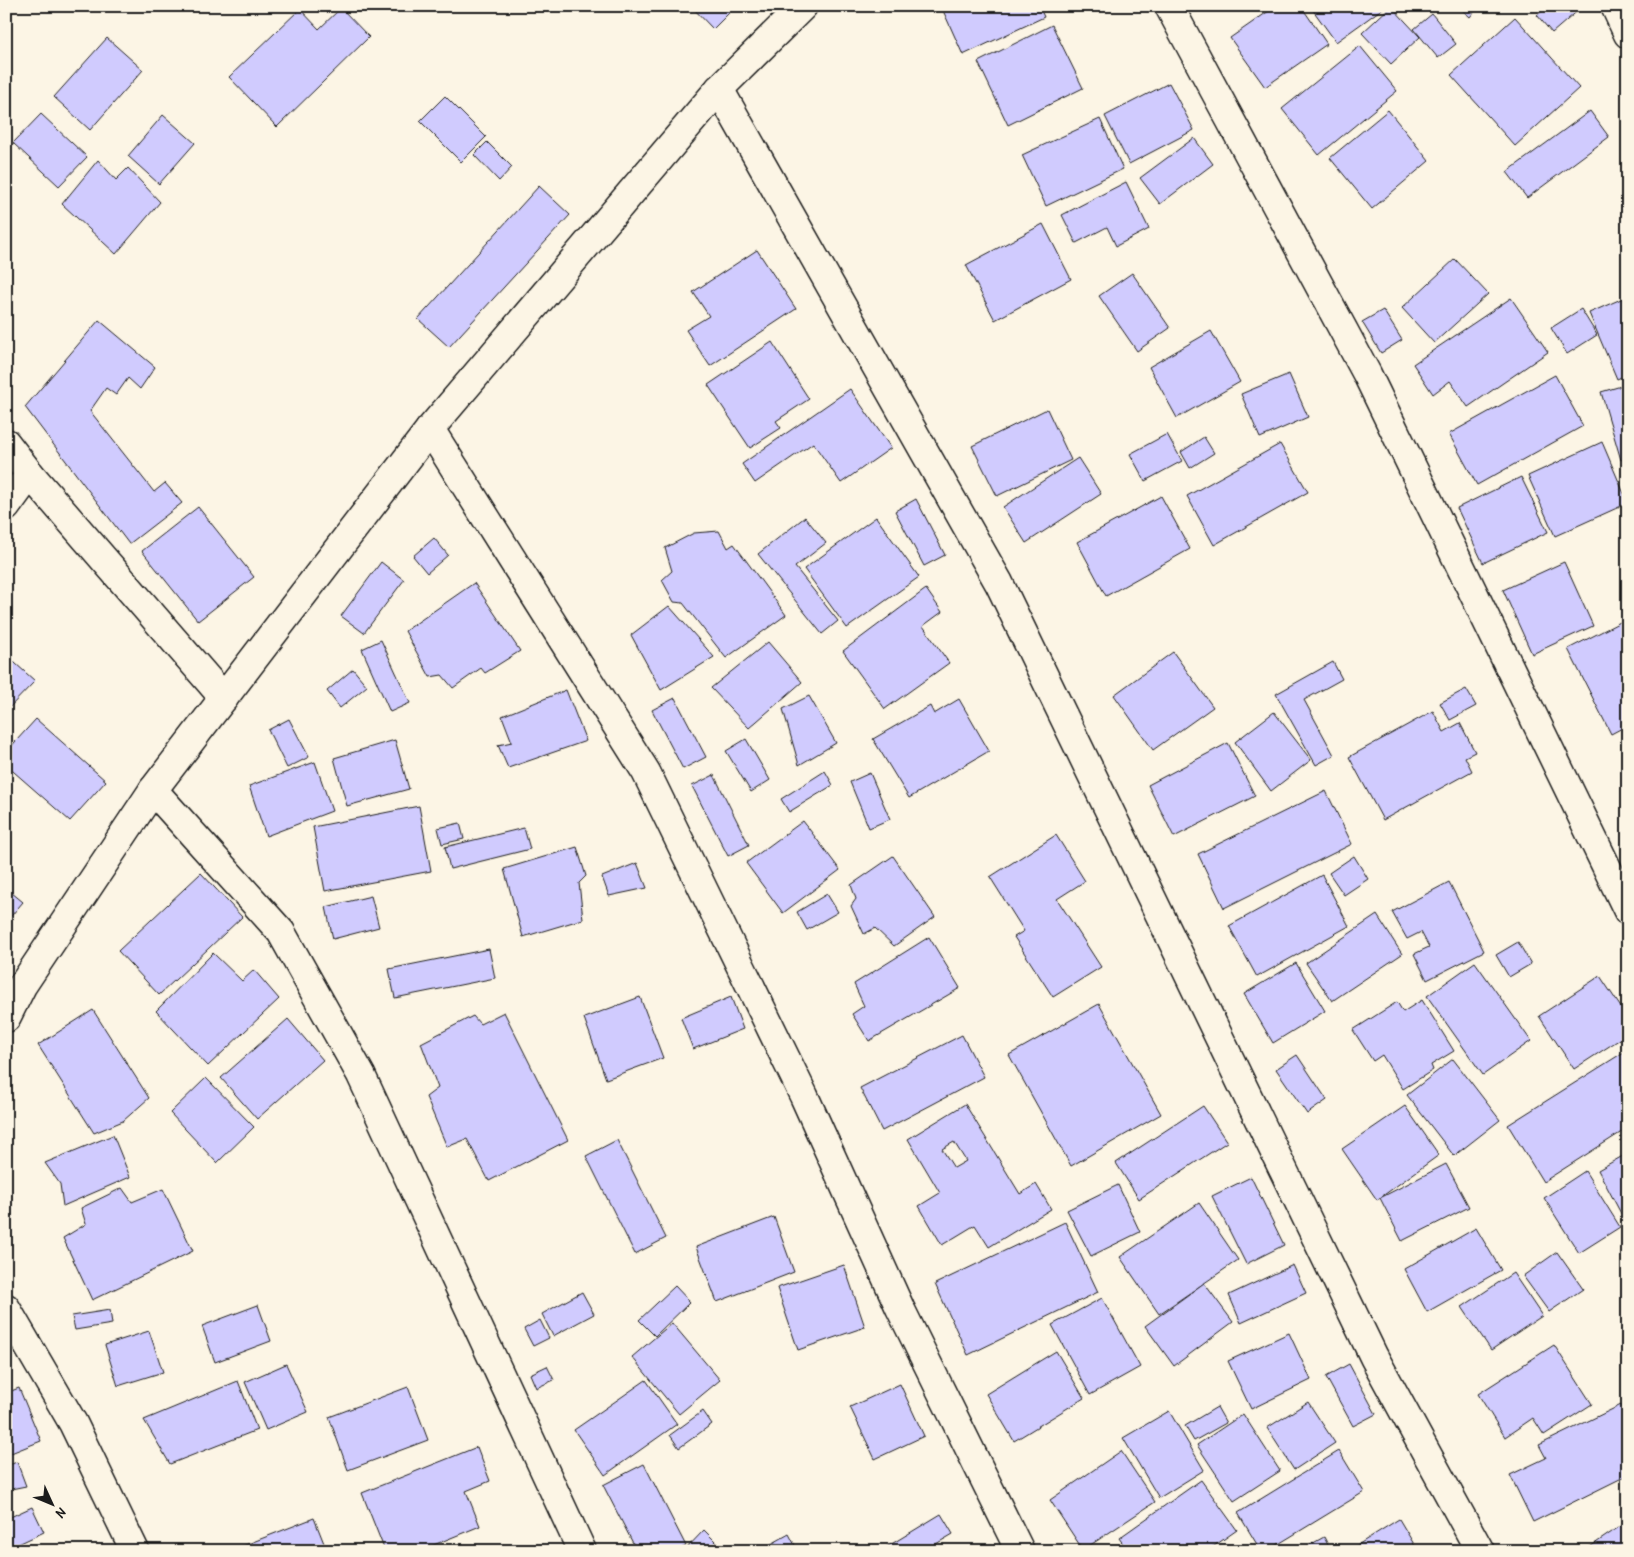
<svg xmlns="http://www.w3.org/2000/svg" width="1634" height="1557" viewBox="0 0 1634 1557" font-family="'Patrick Hand',sans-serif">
<rect width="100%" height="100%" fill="#fcf5e5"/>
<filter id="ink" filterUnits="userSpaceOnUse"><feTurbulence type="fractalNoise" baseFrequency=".02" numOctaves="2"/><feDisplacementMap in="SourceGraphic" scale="10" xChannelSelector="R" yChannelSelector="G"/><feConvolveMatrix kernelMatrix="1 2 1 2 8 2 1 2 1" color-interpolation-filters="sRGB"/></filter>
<g filter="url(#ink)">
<g fill="#d0cbfe" stroke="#1c1c1c" fill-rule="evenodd">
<polygon points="691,6 736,6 713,29"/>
<polygon points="941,6 1039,6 1044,17 963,55"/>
<polygon points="1276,6 1301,6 1327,44 1265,87 1230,38"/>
<polygon points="1310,6 1386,6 1336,42"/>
<polygon points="1391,6 1420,37 1391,64 1362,33"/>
<polygon points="1458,6 1479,6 1470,17"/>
<polygon points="1548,6 1579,6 1581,8 1552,33 1537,15"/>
<polygon points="341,8 369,37 277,127 229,77 300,9 319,29"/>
<polygon points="1432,14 1456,44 1438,58 1414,29"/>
<polygon points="1515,17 1579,88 1515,146 1451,75"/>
<polygon points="1052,25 1083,88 1008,125 978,62"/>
<polygon points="107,38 143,70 90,130 54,97"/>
<polygon points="1360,46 1397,91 1319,155 1282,109"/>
<polygon points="1169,83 1194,130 1129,164 1105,116"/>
<polygon points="445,96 486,137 461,162 420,121"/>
<polygon points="1388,110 1429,161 1372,209 1330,158"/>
<polygon points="1590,111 1609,137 1527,198 1507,172"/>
<polygon points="41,114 87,157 59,186 13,143"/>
<polygon points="163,115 195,143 159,184 128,156"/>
<polygon points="1100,119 1123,169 1046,206 1022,155"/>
<polygon points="1194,138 1213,164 1160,204 1140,178"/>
<polygon points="487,142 512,167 499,181 474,155"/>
<polygon points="98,160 116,180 128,168 160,202 116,254 62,204"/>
<polygon points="1126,182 1149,229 1116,246 1107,227 1076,243 1062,215"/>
<polygon points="539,186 570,215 449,347 418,319"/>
<polygon points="1043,224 1071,279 995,320 966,265"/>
<polygon points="757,250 796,309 710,366 686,330 709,316 693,292"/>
<polygon points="1455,259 1488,294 1434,343 1402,308"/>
<polygon points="1132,273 1170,328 1137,351 1099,296"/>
<polygon points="1628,296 1628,374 1617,379 1589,313"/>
<polygon points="1511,298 1548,352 1468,407 1450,381 1433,394 1413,364"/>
<polygon points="1581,309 1597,335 1567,354 1551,328"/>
<polygon points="1383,310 1402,340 1381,353 1362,322"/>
<polygon points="99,320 155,367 140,389 128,378 116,395 106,388 90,411 154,492 165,483 182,503 129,544 25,407"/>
<polygon points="1211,331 1240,382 1177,418 1149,367"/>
<polygon points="772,342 809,399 776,421 781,428 750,448 708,385"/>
<polygon points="1289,374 1308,417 1260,438 1241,394"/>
<polygon points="1555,375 1583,426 1477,485 1449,434"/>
<polygon points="1628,384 1628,458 1621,460 1601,392"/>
<polygon points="850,389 891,448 841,483 813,443 755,483 742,464"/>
<polygon points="1047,409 1071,460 997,496 972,446"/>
<polygon points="1167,434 1182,461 1145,481 1130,454"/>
<polygon points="1204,437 1214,453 1190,468 1181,452"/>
<polygon points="1602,442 1628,503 1555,536 1528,476"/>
<polygon points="1280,444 1308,492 1214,545 1187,496"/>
<polygon points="1078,458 1101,494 1026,543 1003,507"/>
<polygon points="1521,477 1548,532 1483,563 1457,508"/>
<polygon points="1161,496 1190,549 1106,596 1077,542"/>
<polygon points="916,499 945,555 924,566 895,511"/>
<polygon points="198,507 254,577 198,621 142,551"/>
<polygon points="805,517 826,543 795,567 838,621 822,634 758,554"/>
<polygon points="876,517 919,577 847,628 804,569"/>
<polygon points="719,531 728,548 734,544 786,615 726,658 683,603 674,602 662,580 672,571 665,548 694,533"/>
<polygon points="434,538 448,555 427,573 413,556"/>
<polygon points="381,562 404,580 364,633 341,616"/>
<polygon points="1564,562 1593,626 1532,654 1503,590"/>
<polygon points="474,583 520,651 485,673 481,668 453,688 442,675 430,677 405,631"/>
<polygon points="926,589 942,612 923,626 949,663 885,709 843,651"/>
<polygon points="669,606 714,657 661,690 631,635"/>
<polygon points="1628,618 1628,725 1611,734 1568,649"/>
<polygon points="381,640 410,703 390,712 362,649"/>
<polygon points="768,642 802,682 749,728 711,688"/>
<polygon points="1173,652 1213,707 1153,750 1114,695"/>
<polygon points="6,655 35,681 6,711"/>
<polygon points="1333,662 1342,679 1304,700 1334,755 1316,765 1276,694"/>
<polygon points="353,669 367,686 340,708 327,691"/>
<polygon points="1466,689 1476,706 1450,720 1440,703"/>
<polygon points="566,690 586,741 508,768 498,745 512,742 502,716"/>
<polygon points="809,696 836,743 799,765 783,709"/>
<polygon points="675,698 706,757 683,769 652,710"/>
<polygon points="959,699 989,751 909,798 873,739 930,706 934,714"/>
<polygon points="1433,711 1444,732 1460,723 1475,752 1465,757 1472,771 1383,820 1349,757"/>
<polygon points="1274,712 1311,760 1271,791 1235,742"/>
<polygon points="36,719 106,781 70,821 6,765 6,752"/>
<polygon points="289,719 309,757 287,768 268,730"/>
<polygon points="746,739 770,780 751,792 726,751"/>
<polygon points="395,740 409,789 347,806 334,758"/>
<polygon points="1228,743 1255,796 1174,837 1148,785"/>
<polygon points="315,762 332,811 266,836 249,786"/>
<polygon points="825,771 833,785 789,812 781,799"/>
<polygon points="870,773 890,819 869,828 850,782"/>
<polygon points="714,775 749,845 728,856 692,786"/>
<polygon points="1326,791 1352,844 1224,908 1198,854"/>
<polygon points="419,806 431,871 325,891 313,827"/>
<polygon points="803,821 840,870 783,913 746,863"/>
<polygon points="460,823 464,839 442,844 438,828"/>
<polygon points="524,828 530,849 450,869 445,847"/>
<polygon points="1056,835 1085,881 1057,899 1101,967 1053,997 1014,937 1024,931 990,877"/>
<polygon points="577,847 586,876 579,883 583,919 523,937 504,869"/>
<polygon points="893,856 935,917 894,946 875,928 864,934 851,906 856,899 851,885"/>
<polygon points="1354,856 1368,879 1344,895 1329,873"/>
<polygon points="637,863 647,888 609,896 602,877"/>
<polygon points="201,873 242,917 159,995 118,951"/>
<polygon points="1322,875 1349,926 1257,977 1229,926"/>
<polygon points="1449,882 1484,951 1427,980 1414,954 1429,947 1421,932 1407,939 1392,912"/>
<polygon points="6,888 23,902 6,922"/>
<polygon points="827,894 838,912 807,930 797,912"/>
<polygon points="371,896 379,927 333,939 326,907"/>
<polygon points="1377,915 1402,954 1332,1001 1306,963"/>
<polygon points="929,937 960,988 869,1041 852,1014 864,1006 854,984"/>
<polygon points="1518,942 1531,964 1509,977 1496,955"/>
<polygon points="489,949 495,978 395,998 389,969"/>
<polygon points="213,953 242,981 254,970 279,999 208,1066 156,1011"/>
<polygon points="1475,962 1531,1041 1483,1075 1427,996"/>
<polygon points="1296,963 1325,1011 1273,1043 1244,994"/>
<polygon points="1600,976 1628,1018 1628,1034 1574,1069 1539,1016"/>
<polygon points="640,997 663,1058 606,1079 584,1018"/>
<polygon points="731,997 743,1029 693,1049 681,1018"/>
<polygon points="1422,1000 1454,1051 1431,1065 1433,1070 1403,1089 1382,1055 1373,1061 1353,1030 1397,1002 1403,1012"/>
<polygon points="1099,1004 1161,1114 1071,1166 1009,1055"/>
<polygon points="93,1010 149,1098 123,1121 94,1133 38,1045"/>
<polygon points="504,1012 568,1140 489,1181 467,1139 447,1147 426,1097 438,1088 421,1043 473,1016 480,1024"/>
<polygon points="288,1019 323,1060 257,1119 221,1078"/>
<polygon points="962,1035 984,1077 882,1131 860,1088"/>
<polygon points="1624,1052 1628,1059 1628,1128 1543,1182 1508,1125"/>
<polygon points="1297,1055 1327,1100 1307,1114 1276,1069"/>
<polygon points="1453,1059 1500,1120 1454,1156 1407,1095"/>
<polygon points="206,1078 254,1127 217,1163 170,1113"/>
<path d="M965,1104l55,90 16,-10 15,25 -62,38 -14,-22 -33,20 -23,-39 21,-13 -32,-54zM954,1142l12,19 -12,7 -12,-19z"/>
<polygon points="1203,1106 1227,1142 1139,1199 1116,1163"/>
<polygon points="1405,1106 1439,1155 1377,1200 1342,1149"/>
<polygon points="113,1135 130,1177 63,1206 60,1184 45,1163"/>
<polygon points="617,1140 666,1238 635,1254 586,1156"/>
<polygon points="1628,1153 1628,1220 1625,1221 1598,1170"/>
<polygon points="1446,1164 1469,1207 1402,1241 1380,1198"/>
<polygon points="1585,1171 1620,1227 1579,1253 1544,1198"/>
<polygon points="1251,1177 1284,1245 1246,1264 1212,1196"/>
<polygon points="1118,1185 1140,1232 1091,1256 1067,1210"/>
<polygon points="122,1188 132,1202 163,1189 193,1251 92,1300 63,1238 86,1224 81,1208"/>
<polygon points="1199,1203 1238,1260 1159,1314 1120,1257"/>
<polygon points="774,1217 794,1272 717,1302 696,1247"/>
<polygon points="1065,1222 1098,1292 968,1355 935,1284"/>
<polygon points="1476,1228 1501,1270 1427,1312 1404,1269"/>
<polygon points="1557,1252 1583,1289 1549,1312 1523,1276"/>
<polygon points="844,1265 865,1327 798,1350 777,1288"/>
<polygon points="1293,1265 1306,1293 1241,1323 1229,1295"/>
<polygon points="1513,1273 1542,1316 1491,1350 1462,1307"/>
<polygon points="1204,1283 1233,1322 1174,1366 1145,1326"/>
<polygon points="675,1286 690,1302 655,1336 639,1320"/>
<polygon points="582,1292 594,1314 553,1336 542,1314"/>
<polygon points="1102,1298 1140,1367 1090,1395 1052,1325"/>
<polygon points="258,1305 271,1341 215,1362 202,1326"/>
<polygon points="110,1310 112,1324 75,1330 72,1316"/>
<polygon points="540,1320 549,1338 533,1346 524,1329"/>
<polygon points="672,1323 720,1380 679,1414 632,1357"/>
<polygon points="149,1331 163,1372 118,1386 105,1345"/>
<polygon points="1289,1333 1311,1380 1251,1409 1228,1361"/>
<polygon points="1554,1345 1592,1404 1544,1435 1533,1418 1505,1437 1478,1394"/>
<polygon points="1056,1351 1084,1398 1014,1441 986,1394"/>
<polygon points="286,1364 308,1412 266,1430 245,1382"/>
<polygon points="1349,1364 1376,1414 1353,1426 1326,1377"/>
<polygon points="547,1366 554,1380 536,1388 530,1374"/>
<polygon points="646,1380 677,1424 605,1475 574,1430"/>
<polygon points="238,1381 257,1430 170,1464 144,1420"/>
<polygon points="900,1384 924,1436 875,1459 850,1407"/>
<polygon points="408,1387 428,1440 348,1470 329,1417"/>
<polygon points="19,1388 41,1441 6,1455 6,1393"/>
<polygon points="1308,1402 1335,1443 1294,1470 1267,1428"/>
<polygon points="1621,1405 1628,1419 1628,1475 1533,1522 1510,1475 1546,1458 1539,1445"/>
<polygon points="1217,1407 1226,1423 1194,1441 1185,1426"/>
<polygon points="703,1411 712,1424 679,1448 670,1435"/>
<polygon points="1169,1411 1204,1470 1159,1498 1123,1438"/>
<polygon points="1243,1414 1280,1471 1234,1501 1197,1445"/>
<polygon points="477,1447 490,1481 466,1491 480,1526 419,1551 385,1551 362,1493"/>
<polygon points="1121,1451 1155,1502 1083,1550 1050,1500"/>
<polygon points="1339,1451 1364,1492 1267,1551 1261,1551 1238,1513"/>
<polygon points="17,1462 26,1486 6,1490 6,1466"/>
<polygon points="644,1464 686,1546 677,1551 637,1551 603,1485"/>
<polygon points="1201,1480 1237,1530 1207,1551 1128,1551 1119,1538"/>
<polygon points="32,1507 44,1532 10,1548 6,1541 6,1519"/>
<polygon points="941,1514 953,1534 924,1551 880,1551"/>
<polygon points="314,1518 327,1551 230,1551"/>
<polygon points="1399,1519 1418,1551 1348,1551"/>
<polygon points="1628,1521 1628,1551 1584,1551"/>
<polygon points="704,1530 725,1551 684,1551"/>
<polygon points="789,1534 798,1551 759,1551"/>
<polygon points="1324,1537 1331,1551 1299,1551"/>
</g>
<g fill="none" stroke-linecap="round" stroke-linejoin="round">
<g stroke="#1c1c1c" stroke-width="31">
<g id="minor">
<polyline points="1169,6 1367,374 1628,911"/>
<polyline points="1615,6 1628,34"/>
<polyline points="719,89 999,583 1374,1357 1480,1551"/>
<polyline points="430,429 646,772 804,1096 900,1308 1020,1551"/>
<polyline points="6,443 30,474 224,698"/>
<polyline points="6,507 30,474"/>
<polyline points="153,790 281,932 361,1075 582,1551"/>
<polyline points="6,1018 22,986 153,790 430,429 719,89 803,6"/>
<polyline points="6,1308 73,1423 135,1551"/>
</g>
</g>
<use href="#minor" stroke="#fcf5e5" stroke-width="28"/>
</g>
</g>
<rect width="1634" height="1557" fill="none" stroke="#fcf5e5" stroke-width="25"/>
<rect x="12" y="12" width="1609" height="1532" fill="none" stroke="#1c1c1c" stroke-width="2" filter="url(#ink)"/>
<g transform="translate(52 1504) rotate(134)" stroke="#fcf5e5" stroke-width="4" paint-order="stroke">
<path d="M0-4L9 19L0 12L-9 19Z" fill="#1c1c1c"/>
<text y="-8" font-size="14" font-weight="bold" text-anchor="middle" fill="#1c1c1c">N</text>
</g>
</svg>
